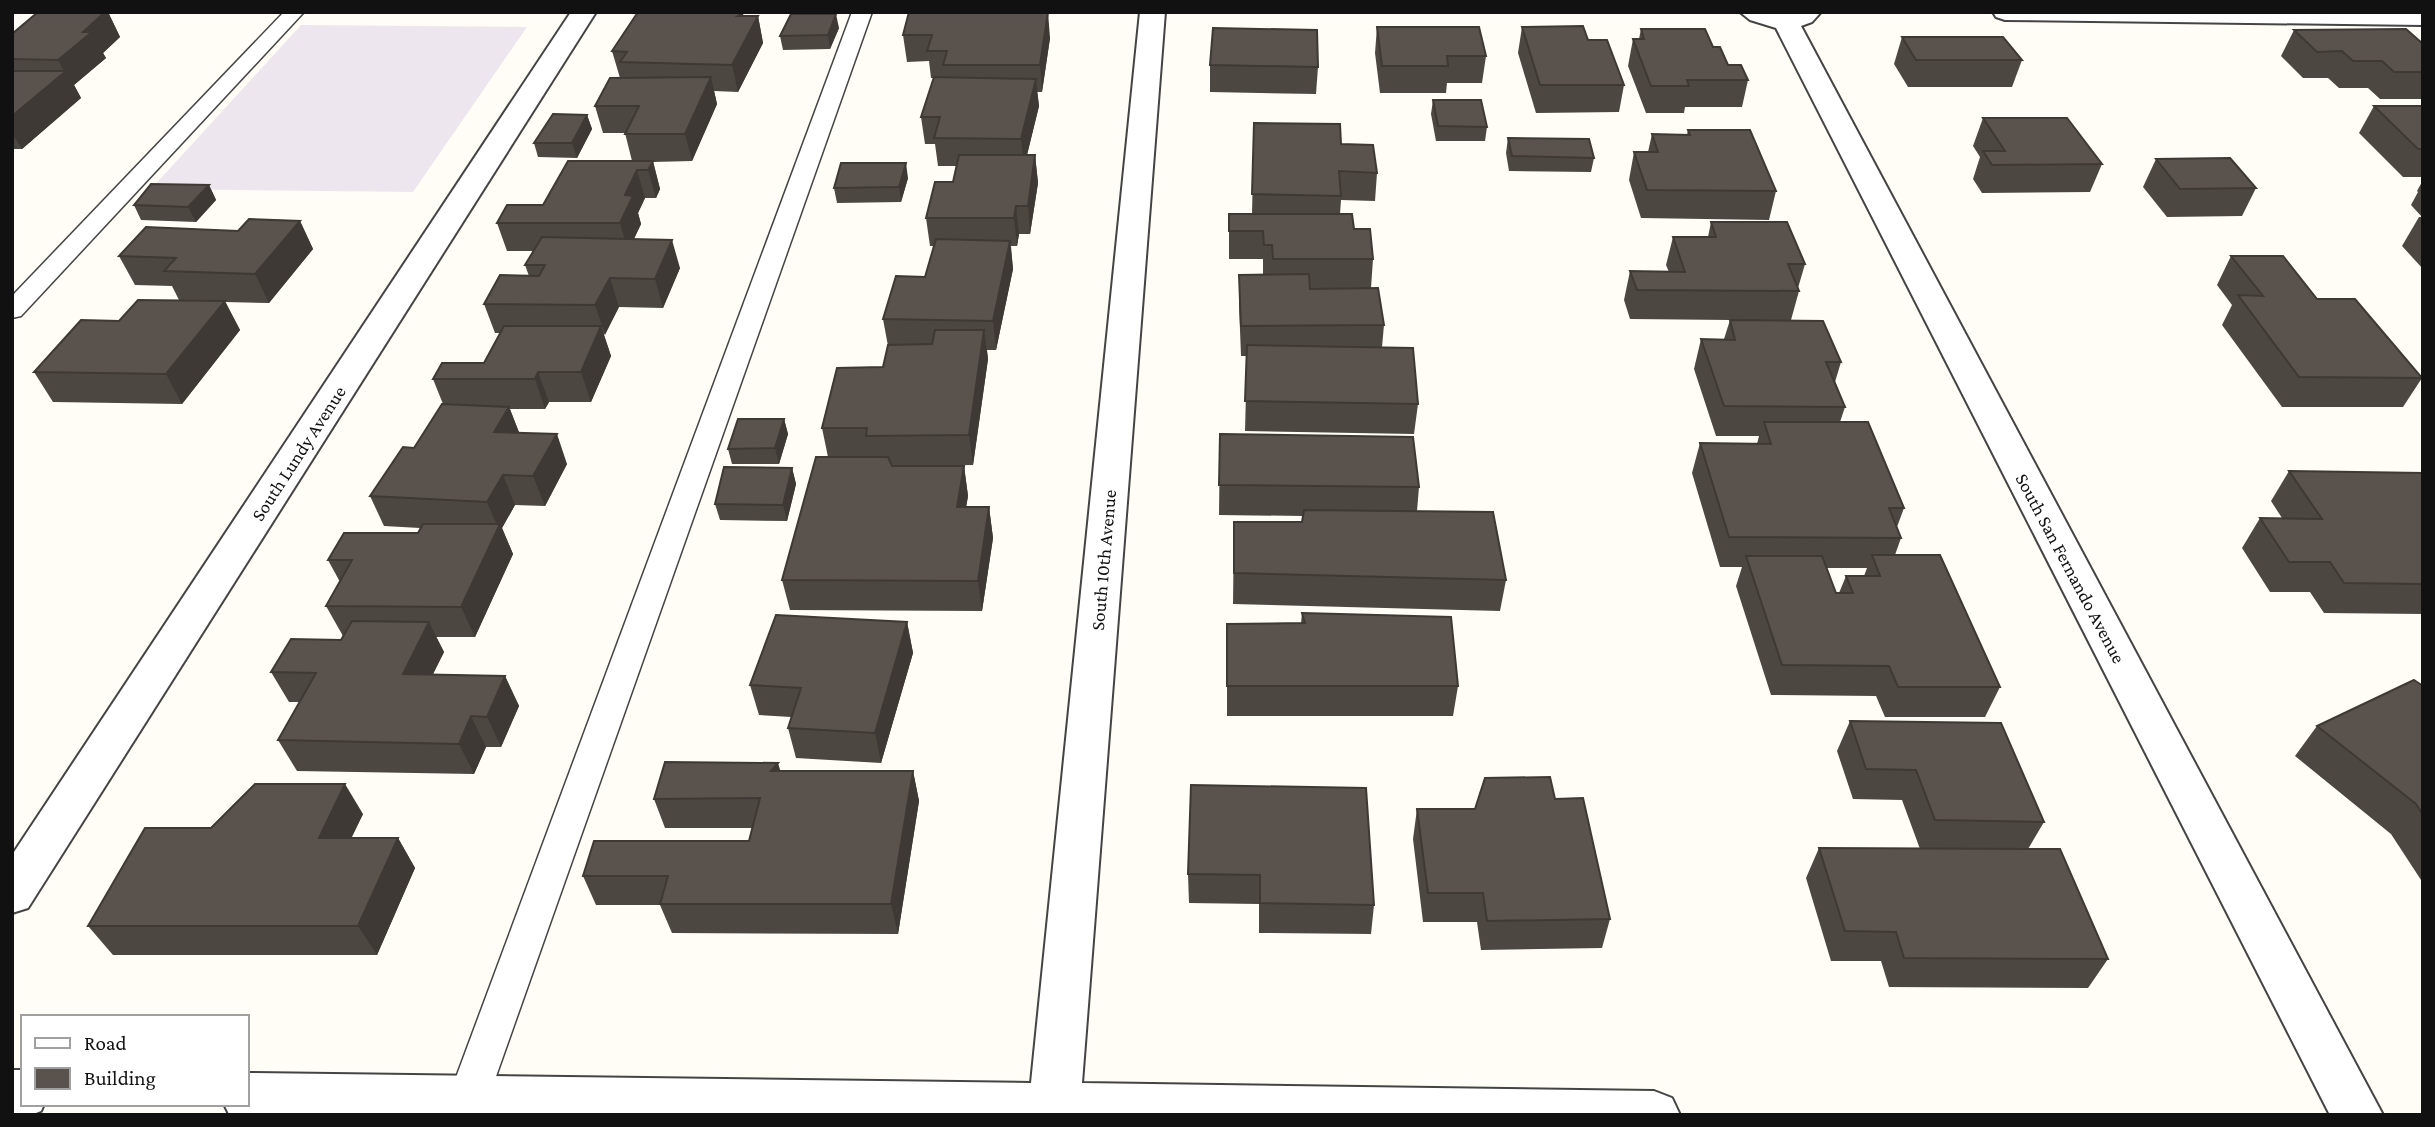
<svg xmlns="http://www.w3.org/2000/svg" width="2435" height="1127" viewBox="0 0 2435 1127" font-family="'Crimson Pro',serif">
<rect width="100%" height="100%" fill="#fffdf5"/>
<polygon fill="#eee6ef" points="301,25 527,27 413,192 151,189"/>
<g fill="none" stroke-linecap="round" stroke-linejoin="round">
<g stroke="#444" stroke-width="3">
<g id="lane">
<polygon points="284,12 304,12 21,316 12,318 12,296"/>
<polygon points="852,12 872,12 488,1099 482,1112 475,1115 454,1112 448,1099"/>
</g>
</g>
<g stroke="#444" stroke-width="4">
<g id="street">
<polygon points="571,12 596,12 28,908 12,913 12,855"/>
<polygon points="1140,12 1165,12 1082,1083 1654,1091 1672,1098 1680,1115 229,1114 224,1104 247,1104 247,1073 1031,1083"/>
<polygon points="1740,12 1821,12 1812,22 1801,26 2383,1115 2330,1115 1776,28 1750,20"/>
<polygon points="1993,12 2423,12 2423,25 2005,20 1996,17"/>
<polygon points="12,1070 23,1070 23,1104 44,1104 41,1111 31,1115 12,1115"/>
</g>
</g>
<use href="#lane" fill="#fff" fill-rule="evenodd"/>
<use href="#street" fill="#fff" fill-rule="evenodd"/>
</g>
<g fill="#4d4742" fill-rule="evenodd">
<polygon points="38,12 108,12 120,37 103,53 106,58 74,85 81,98 22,149 12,149 12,34"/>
<polygon points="909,12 1050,38 1042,92 1037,92 1039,106 1027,155 1035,155 1038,183 1030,234 1019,234 1017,246 1011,246 1013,269 996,350 987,350 988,359 973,465 893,466 964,466 968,496 966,507 989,507 993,538 982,611 790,610 782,580 828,457 822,428 883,367 888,346 883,319 925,277 934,246 930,246 926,218 953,182 957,166 938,166 935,144 925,144 921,117 934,78 931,78 929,61 907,62 903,35"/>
<polygon points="743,13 743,16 758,16 763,43 738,92 714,91 717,104 692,161 653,162 660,189 656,198 645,198 638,213 641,224 634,239 680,268 663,308 619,307 604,335 611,356 591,402 549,402 545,409 510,409 519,433 567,464 545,506 515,505 502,528 513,554 475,637 436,637 444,652 433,674 505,676 519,706 501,747 486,747 474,774 297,771 278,740 300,702 289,702 271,672 341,640 343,636 326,606 340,582 328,560 418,533 420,528 384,526 370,496 414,448 443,404 433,379 484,363 500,333 495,333 484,304 529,276 525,265 533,251 507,251 497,223 543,205 632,161 625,133 603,133 595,106 620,78 612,51"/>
<polygon points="1377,27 1486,56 1482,83 1447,83 1446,93 1380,93 1375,53"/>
<polygon points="1522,27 1588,40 1624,85 1619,112 1536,113 1518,53"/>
<polygon points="839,28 830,49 783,50 780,36"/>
<polygon points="1641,29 1713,47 1728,65 1748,80 1742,107 1685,107 1684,113 1646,113 1628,66 1633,39 1639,39"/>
<polygon points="2294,30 2423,44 2423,99 2380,99 2368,88 2339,88 2328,78 2303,78 2281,56"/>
<polygon points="1902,37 2022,60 2012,87 1908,87 1894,64"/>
<polygon points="1210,65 1318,67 1316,94 1210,92"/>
<polygon points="1433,100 1487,127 1485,141 1436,141 1431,114"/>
<polygon points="2374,106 2423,106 2423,177 2403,177 2359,133"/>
<polygon points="587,115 592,129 577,158 538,157 534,143"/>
<polygon points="1983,118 2102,164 2090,192 1982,193 1973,179 1980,157 1973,146"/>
<polygon points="1254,123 1341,144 1377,173 1375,201 1341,200 1340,214 1354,229 1373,259 1371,288 1384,325 1382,347 1418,404 1414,434 1245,431 1247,356 1241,356 1239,304 1239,275 1272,274 1263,274 1263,259 1229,259 1229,214 1252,214"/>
<polygon points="1688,130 1776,191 1769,220 1641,218 1629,180 1634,152 1648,152 1652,134 1687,135"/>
<polygon points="1508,138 1594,158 1591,172 1509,171 1506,153"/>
<polygon points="2156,159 2256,188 2242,216 2167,217 2143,187"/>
<polygon points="908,178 901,202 837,203 834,188"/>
<polygon points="2423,180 2423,269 2402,246 2419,217 2422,217 2411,205 2418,192 2417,191"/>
<polygon points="209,185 216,200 196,222 141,220 134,205"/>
<polygon points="300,221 313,249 269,303 225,302 240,330 182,404 53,402 34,372 119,321 179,300 172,286 135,285 119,256 238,231"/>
<path d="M1711,222l94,42 -7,24 1,3 -8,29 50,42 -6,20 10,25 -5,15 64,86 -7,19 4,11 -6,17 105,132 -15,30h-100l-9,-21 -105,-1 -35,-109 6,-19h-22l-28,-94 8,-30 57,1 2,-8h-43l-22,-67 7,-30h23l6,-19 -100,-1 -6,-19 6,-29 39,1 -3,-7 7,-28h35zM1827,568h40l-3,8h-18l-7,17h-3z"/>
<polygon points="2231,256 2317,299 2422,378 2403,407 2282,407 2222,325 2232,305 2217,285"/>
<polygon points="784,419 788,434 779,464 732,464 728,449"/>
<polygon points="1220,434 1419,487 1417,511 1506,580 1500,611 1233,604 1234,522 1302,522 1303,516 1219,515"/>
<polygon points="792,468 796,484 787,521 720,520 715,504"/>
<polygon points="2289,471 2423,473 2423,614 2324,613 2310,592 2270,592 2242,548 2260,518 2282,518 2271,501"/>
<polygon points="1302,613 1458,686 1453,716 1227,716 1227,624 1301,623"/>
<polygon points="907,622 913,653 881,763 796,758 788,728 791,717 759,715 750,685"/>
<polygon points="2423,686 2423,883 2391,834 2295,756 2317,726"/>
<polygon points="1850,721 2044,822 2028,849 2108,959 2088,988 1889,987 1881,961 1831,961 1806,878 1819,848 1920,849 1902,800 1853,799 1837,751"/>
<polygon points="781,771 913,771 919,801 898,934 672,933 660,905 596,905 583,876 749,841 752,828 665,828 654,799"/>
<polygon points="1366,788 1374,905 1371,934 1259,933 1259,904 1189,903 1188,874"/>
<polygon points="1555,799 1610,919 1602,948 1481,950 1477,922 1423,922 1413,839 1417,809 1475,809"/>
<polygon points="363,814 351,838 398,838 415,868 377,955 113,955 88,926 211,828"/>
</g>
<g fill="#3f3936">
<polygon points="105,12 108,12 120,37 103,53 106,58 74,85 81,98 22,149 12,133 12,116 65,73 58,60 83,32"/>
<polygon points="1048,12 1050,38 1042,92 1040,65"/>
<polygon points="743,13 747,36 758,16 763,43 738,92 732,65 738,16"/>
<polygon points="836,14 839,28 830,49 828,35"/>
<polygon points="711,77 717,104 692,161 685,134"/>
<polygon points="1036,79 1039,106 1024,167 1021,139"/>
<polygon points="587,115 592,129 577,158 572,143"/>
<polygon points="1035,155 1038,183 1030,234 1028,206"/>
<polygon points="653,161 660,189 656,198 648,170"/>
<polygon points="906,163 908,178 901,202 899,187"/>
<polygon points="637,170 645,198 638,213 641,224 628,251 620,223 625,195"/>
<polygon points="209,185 216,200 196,222 188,207"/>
<polygon points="1016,206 1019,234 1017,246 1014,218"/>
<polygon points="300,221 313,249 269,303 255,274"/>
<polygon points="672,240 680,268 663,308 655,279"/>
<polygon points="1010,241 1013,269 996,350 993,321"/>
<polygon points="610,278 619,307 605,335 595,305"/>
<polygon points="225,301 240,330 182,404 166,374"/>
<polygon points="601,326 611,356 591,402 581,372"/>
<polygon points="984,330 988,359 973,465 969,435"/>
<polygon points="538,372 549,402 545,409 535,379"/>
<polygon points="509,407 521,437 494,432"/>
<polygon points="784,419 788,434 779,464 775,448"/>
<polygon points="557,434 567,464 545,506 533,476"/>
<polygon points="964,466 968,496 961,537 957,507"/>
<polygon points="792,468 796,484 787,521 783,505"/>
<polygon points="503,475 515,505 502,528 513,554 475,637 461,607 498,528 487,502"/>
<polygon points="989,507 993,538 982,611 978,581"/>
<polygon points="429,622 444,652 418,704 403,674"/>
<polygon points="907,622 913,653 881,763 875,733"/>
<polygon points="505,676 519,706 501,747 487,717"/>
<polygon points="471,716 486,747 474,774 459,744"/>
<polygon points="778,763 787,793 771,771"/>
<polygon points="913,771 919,801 898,934 891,904"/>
<polygon points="345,784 363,814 337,868 319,838"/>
<polygon points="398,838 415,868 377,955 358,926"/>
</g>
<g fill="#5a524d" stroke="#3f3936" stroke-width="2">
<polygon points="38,12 105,12 83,32 92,32 58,60 12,59 12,34"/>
<polygon points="638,12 743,13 738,16 758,16 732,65 620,62 627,52 612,51"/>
<polygon points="909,12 1048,12 1040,65 943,65 947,51 927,51 932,35 903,35"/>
<polygon points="791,14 836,14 828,35 780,36"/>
<polygon points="1583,26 1588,40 1607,40 1624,85 1540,85 1522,27"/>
<polygon points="1377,27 1479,27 1486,56 1447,56 1448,66 1382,66"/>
<polygon points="1213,28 1317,30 1318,67 1210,65"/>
<polygon points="1641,29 1705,29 1713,47 1720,47 1728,65 1741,65 1748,80 1687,80 1689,86 1651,86 1633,39 1644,39"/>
<polygon points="2406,29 2423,44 2423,72 2394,72 2382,61 2353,61 2342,51 2317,52 2294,30"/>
<polygon points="1902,37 2003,37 2022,60 1916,60"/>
<polygon points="12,71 66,71 12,116"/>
<polygon points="711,77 685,134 625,134 639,106 595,106 610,78"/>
<polygon points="934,77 1036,79 1021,139 934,138 940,117 921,117"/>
<polygon points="1433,100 1481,100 1487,127 1438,126"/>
<polygon points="2374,106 2423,106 2423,149 2418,149"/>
<polygon points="553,114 587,115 572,143 534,143"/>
<polygon points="1983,118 2067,118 2102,164 1992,165 1983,151 2005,151"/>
<polygon points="1254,123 1340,124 1341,144 1373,145 1377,173 1339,171 1341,196 1252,194"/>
<polygon points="1688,130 1750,130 1776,191 1647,190 1634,152 1658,152 1652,134 1690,135"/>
<polygon points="1508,138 1589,139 1594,158 1512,156"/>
<polygon points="959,155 1035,155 1028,206 1016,206 1014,218 926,218 935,182 953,182"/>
<polygon points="2230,158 2256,188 2180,189 2156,159"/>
<polygon points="568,161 653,161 648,170 637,170 625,195 633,196 620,223 497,223 507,205 543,205"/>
<polygon points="841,163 906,163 899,187 834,188"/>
<polygon points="151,184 209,185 188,207 134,205"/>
<polygon points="1229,214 1352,214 1354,229 1370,229 1373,259 1273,259 1272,245 1264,245 1263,231 1229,231"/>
<polygon points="249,219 300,221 255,274 164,271 176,258 119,256 146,227 238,231"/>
<polygon points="1711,222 1787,222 1805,264 1788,264 1799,291 1637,290 1630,271 1685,272 1673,237 1716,237"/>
<polygon points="542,237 672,240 655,279 610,278 595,305 484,304 500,275 539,276 545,265 525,265"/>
<polygon points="936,239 1010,241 993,321 883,319 896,276 925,277"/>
<polygon points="2231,256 2283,256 2317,299 2355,299 2422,378 2299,377 2238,295 2263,296"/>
<polygon points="1309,274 1310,289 1378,288 1384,325 1241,326 1239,275"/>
<polygon points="138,300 225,301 166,374 34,372 81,320 119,321"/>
<polygon points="1730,320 1823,321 1841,362 1826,362 1845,407 1724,406 1701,339 1735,340"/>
<polygon points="504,326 601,326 581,372 538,372 535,379 433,379 442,363 484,363"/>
<polygon points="935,330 984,330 969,435 866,436 867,428 822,428 837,368 883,367 888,345 932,344"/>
<polygon points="1247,345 1413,348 1418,404 1245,401"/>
<polygon points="442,404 509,407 494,432 557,434 533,476 503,475 487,502 370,496 403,447 414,448"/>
<polygon points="738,419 784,419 775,448 728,449"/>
<polygon points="1764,422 1868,422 1904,508 1889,508 1901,538 1729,537 1700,443 1771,444"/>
<polygon points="1220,434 1413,437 1419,487 1219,485"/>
<polygon points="816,457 888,457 892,466 964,466 957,507 989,507 978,581 782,580"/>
<polygon points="724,467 792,468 783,505 715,504"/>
<polygon points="2289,471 2423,473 2423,584 2344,583 2330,562 2289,562 2260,518 2322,519"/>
<polygon points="1304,510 1493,512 1506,580 1234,573 1234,522 1302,522"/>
<polygon points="423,524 500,524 461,607 326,606 352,560 328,560 344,533 418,533"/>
<polygon points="1872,555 1940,555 2000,687 1898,687 1889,666 1782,665 1746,556 1822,556 1836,593 1853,593 1846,576 1880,576"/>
<polygon points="1302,613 1451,617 1458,686 1227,686 1227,624 1305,623"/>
<polygon points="776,615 907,622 875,733 788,728 801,688 750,685"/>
<polygon points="352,621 429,622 403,674 505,676 487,717 471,716 459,744 278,740 316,673 271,672 291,639 341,640"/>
<polygon points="2414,680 2423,686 2423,815 2416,804 2317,726"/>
<polygon points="1850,721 2001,723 2044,822 1935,820 1916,770 1866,769"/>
<polygon points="665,762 778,763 771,771 913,771 891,904 660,904 668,876 583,876 594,841 749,841 760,798 654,799"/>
<polygon points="1550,777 1555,799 1583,798 1610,919 1487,921 1483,893 1428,893 1417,809 1475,809 1485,778"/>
<polygon points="255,784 345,784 319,838 398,838 358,926 88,926 145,828 211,828"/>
<polygon points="1191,785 1366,788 1374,905 1260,903 1260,875 1188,874"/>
<polygon points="1819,848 2060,849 2108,959 1904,958 1896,932 1845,931"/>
</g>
<g text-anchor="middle" stroke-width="7" stroke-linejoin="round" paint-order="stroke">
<g font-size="19" fill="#111" stroke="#fff">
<text transform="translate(298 453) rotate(-57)" y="7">South Lundy Avenue</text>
<text transform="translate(1103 560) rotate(-85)" y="7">South 10th Avenue</text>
<text transform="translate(2071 568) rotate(62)" y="7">South San Fernando Avenue</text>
</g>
</g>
<rect width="2435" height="1127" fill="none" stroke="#111111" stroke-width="28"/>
<rect x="21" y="1015" width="228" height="91" fill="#ffffff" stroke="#a0a0a0" stroke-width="2"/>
<rect x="35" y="1038" width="35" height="10" fill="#ffffff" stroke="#a0a0a0" stroke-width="2"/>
<text x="84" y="1050" font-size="21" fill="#111111">Road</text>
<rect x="35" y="1068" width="35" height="21" fill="#5a524d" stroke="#a0a0a0" stroke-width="2"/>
<text x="84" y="1085" font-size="21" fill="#111111">Building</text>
</svg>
